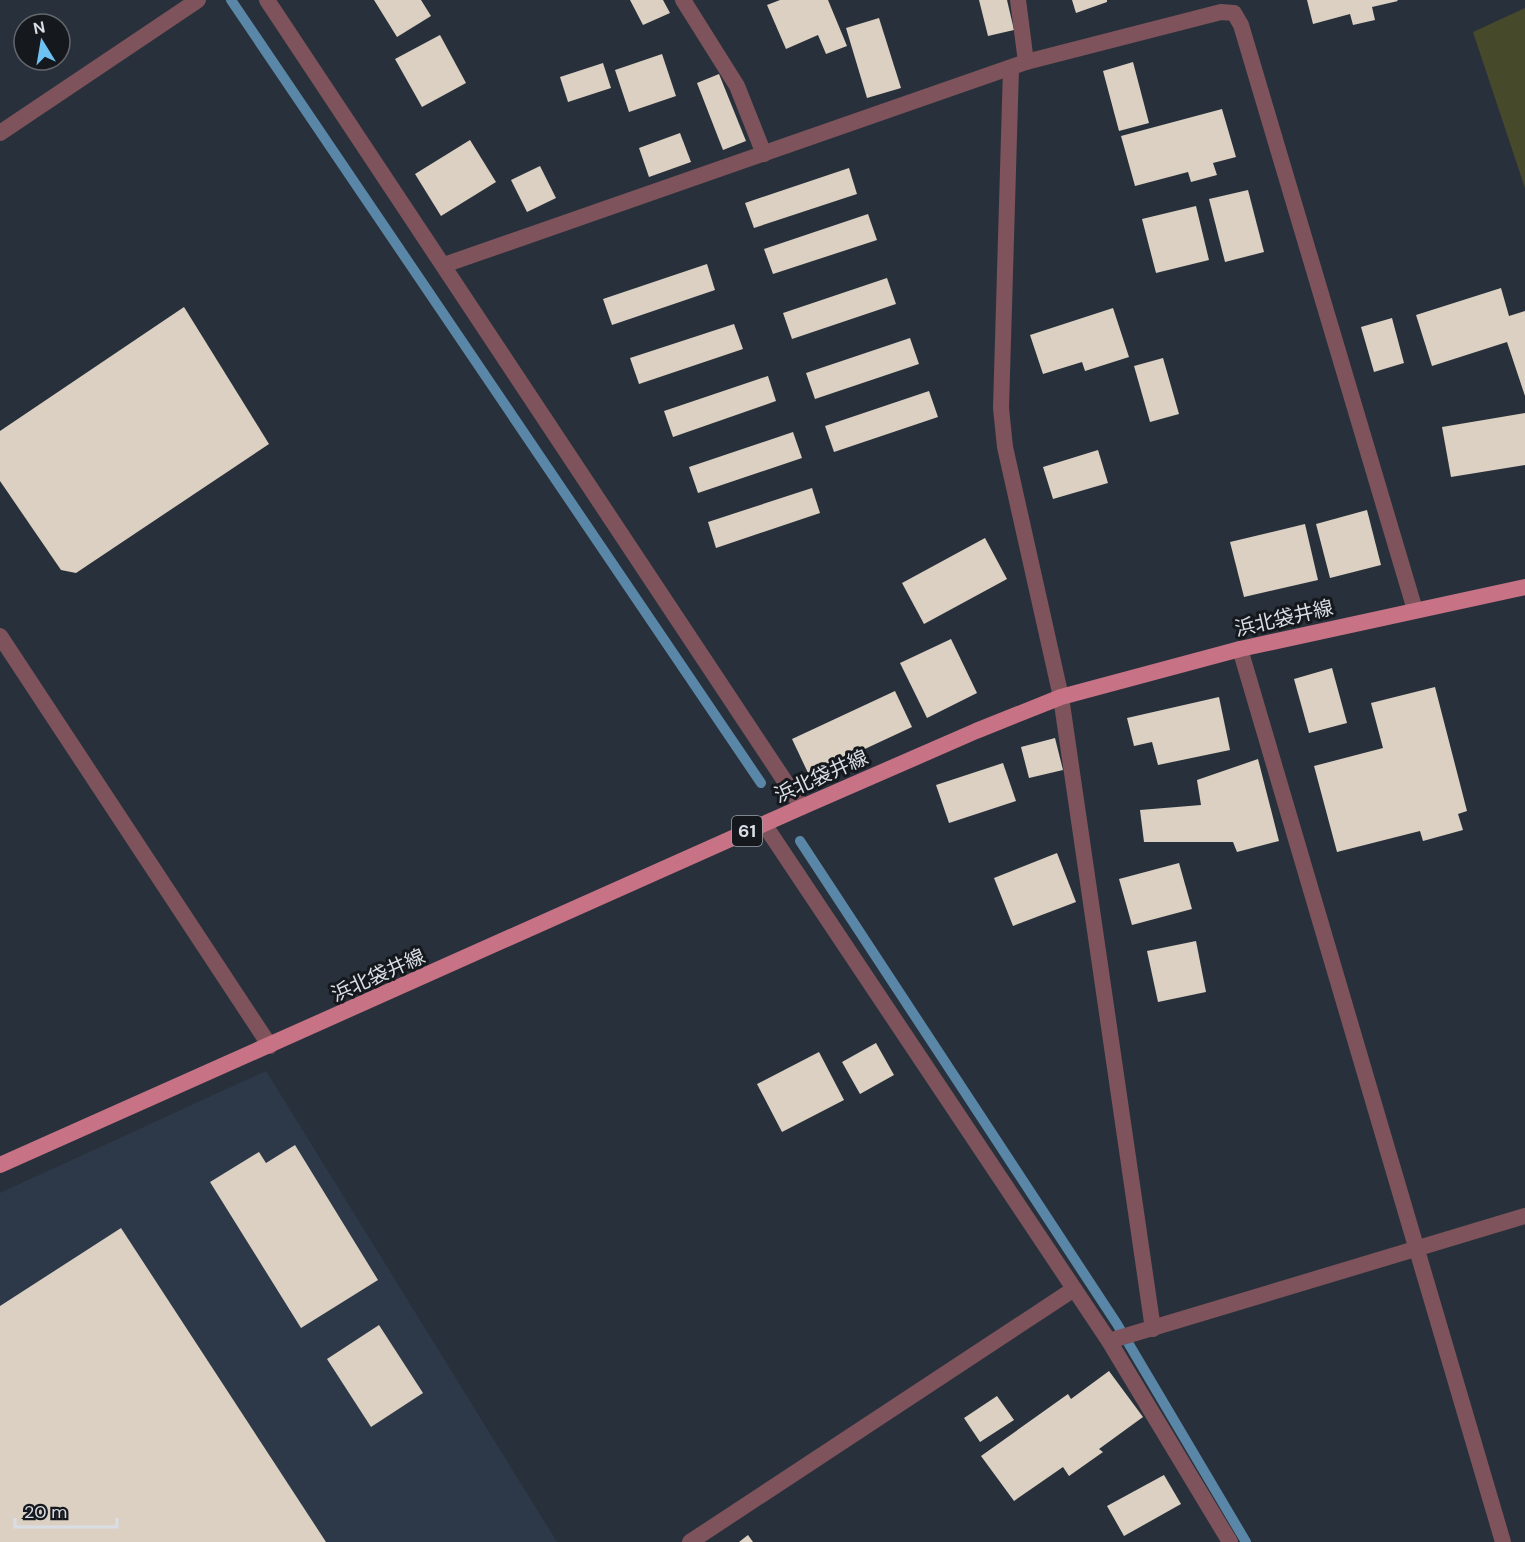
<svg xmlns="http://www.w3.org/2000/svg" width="1525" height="1542" viewBox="0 0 1525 1542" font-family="'DM Sans','Noto Sans JP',sans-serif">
<rect width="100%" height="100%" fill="#28313b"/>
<polygon fill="#2d3949" points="266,1071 557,1542 0,1542 0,1193"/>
<polygon fill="#464a2b" points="1525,8 1525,188 1473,32"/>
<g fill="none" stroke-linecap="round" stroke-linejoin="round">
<g stroke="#5a87a7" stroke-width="10">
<polyline points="231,0 761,783"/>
<polyline points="800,841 1117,1324 1246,1542"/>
</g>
</g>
<g fill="#dbd0c2">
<polygon points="374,0 421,0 431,16 397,37"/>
<polygon points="630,0 663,0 670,13 643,25"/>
<polygon points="780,0 828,0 847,46 826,54 818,35 786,49 767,5"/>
<polygon points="979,0 1007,0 1014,30 988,36"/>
<polygon points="1072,0 1107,0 1107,2 1076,13"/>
<polygon points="1307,0 1397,0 1398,1 1372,7 1375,20 1353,25 1350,14 1313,24"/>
<polygon points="879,18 901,88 867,98 846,28"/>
<polygon points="440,35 466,83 422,107 395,59"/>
<polygon points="662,54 676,96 629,112 615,70"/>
<polygon points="1133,62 1149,123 1119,131 1103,71"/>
<polygon points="603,63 611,88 568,102 560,77"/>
<polygon points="719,74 746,141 723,150 697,83"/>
<polygon points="1222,109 1236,157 1213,163 1217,175 1191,182 1188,172 1135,186 1121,136"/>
<polygon points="680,133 691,162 649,177 639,148"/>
<polygon points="470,140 496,182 441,216 415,174"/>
<polygon points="540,166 556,198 527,212 511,180"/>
<polygon points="849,168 857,194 754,228 745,203"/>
<polygon points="1248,190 1264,252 1225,262 1209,199"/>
<polygon points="1196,206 1209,260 1156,273 1142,219"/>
<polygon points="868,214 877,240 773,274 764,249"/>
<polygon points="707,264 715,290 612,325 603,299"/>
<polygon points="887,278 896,304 792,339 783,313"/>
<polygon points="1501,288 1509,316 1525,311 1525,396 1507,342 1432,366 1416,315"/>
<polygon points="184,307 269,444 76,573 61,570 0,481 0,431"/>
<polygon points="1113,308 1129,357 1085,371 1082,362 1043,374 1030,335"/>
<polygon points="1392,318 1404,363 1374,372 1361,327"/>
<polygon points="734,324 743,349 639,384 630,358"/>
<polygon points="910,338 919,364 815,399 806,373"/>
<polygon points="1163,358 1179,414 1150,422 1134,366"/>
<polygon points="768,376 776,401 673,437 664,411"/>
<polygon points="929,391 938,417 834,452 825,426"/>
<polygon points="1525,413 1525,465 1451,477 1442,427"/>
<polygon points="793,432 802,458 698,493 689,467"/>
<polygon points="1098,450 1108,483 1053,499 1043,467"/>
<polygon points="812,488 820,513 716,548 708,522"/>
<polygon points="1367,510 1381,565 1330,578 1316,524"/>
<polygon points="1305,524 1318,580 1244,597 1230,542"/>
<polygon points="985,538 1007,579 924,624 902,583"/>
<polygon points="951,639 977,693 927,718 900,663"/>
<polygon points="1332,668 1347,723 1309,733 1294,679"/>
<polygon points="1435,687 1467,811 1458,814 1463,830 1423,841 1420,831 1337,852 1314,766 1383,748 1371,703"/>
<polygon points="895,691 912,727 809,775 792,739"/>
<polygon points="1219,697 1230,750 1158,765 1152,742 1134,746 1127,718"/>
<polygon points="1055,738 1063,770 1029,778 1021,747"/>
<polygon points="1258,759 1279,841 1237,852 1233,842 1144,842 1140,810 1201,805 1197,780"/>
<polygon points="1003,763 1016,801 949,823 936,785"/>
<polygon points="1057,853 1076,902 1013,926 994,878"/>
<polygon points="1179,863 1192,909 1132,925 1119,879"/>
<polygon points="1196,941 1206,992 1158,1002 1147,951"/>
<polygon points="876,1043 894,1075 860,1094 842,1062"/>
<polygon points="819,1052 844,1100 782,1132 757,1084"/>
<polygon points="295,1145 378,1280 301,1328 210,1182 259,1152 266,1163"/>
<polygon points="121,1228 326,1542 0,1542 0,1306"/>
<polygon points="379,1325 423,1393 371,1427 327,1359"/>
<polygon points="1109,1371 1143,1417 1099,1449 1103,1452 1069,1476 1063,1467 1014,1501 981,1456 1068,1394 1071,1399"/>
<polygon points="997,1396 1014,1420 980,1442 964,1418"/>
<polygon points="1164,1475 1181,1504 1124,1536 1107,1506"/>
<polygon points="748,1535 753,1542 739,1542"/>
</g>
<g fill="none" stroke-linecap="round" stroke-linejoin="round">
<g stroke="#7e535b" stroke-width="16">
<polyline points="267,0 802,807"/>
<polyline points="683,0 737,86 764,154"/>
<polyline points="1018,0 1026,62"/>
<polyline points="1011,68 1001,408 1005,447 1061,697 1153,1329"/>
<polyline points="0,133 198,0"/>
<polyline points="444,265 1026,62 1221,12 1234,13 1241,25 1415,610"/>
<polyline points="0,636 270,1046"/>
<polyline points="1240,649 1503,1542"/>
<polyline points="764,824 1109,1341 1230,1542"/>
<polyline points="1109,1341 1525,1216"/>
<polyline points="690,1542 1074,1289"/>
</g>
<polyline stroke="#c87285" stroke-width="16" points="0,1165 802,807 976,731 1061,697 1240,649 1525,587"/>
</g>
<g text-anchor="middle" stroke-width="6" stroke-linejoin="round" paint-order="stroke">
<rect fill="#15181d" stroke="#9ea3a9" stroke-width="1.5" x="732" y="816" width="30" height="30" rx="4.5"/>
<g font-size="18" font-weight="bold" fill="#d9dee5">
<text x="747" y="837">61</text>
</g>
<g font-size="20" fill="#d9dee5" stroke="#15181d">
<text transform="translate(1284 618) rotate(-13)" y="7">浜北袋井線</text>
<text transform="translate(821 776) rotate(-24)" y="7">浜北袋井線</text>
<text transform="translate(378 975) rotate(-24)" y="7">浜北袋井線</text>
</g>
</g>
<g transform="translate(42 42) rotate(349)"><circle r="28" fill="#15181d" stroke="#63676d" stroke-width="1.5"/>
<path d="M0-4.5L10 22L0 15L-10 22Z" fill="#6ec2f3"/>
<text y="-9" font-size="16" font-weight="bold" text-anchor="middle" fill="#d9dee5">N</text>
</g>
<path d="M15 1518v9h102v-9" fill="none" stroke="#d9dee5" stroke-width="3"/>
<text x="24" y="1518" font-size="18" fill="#d9dee5" stroke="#15181d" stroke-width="4.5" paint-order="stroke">20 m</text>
</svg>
